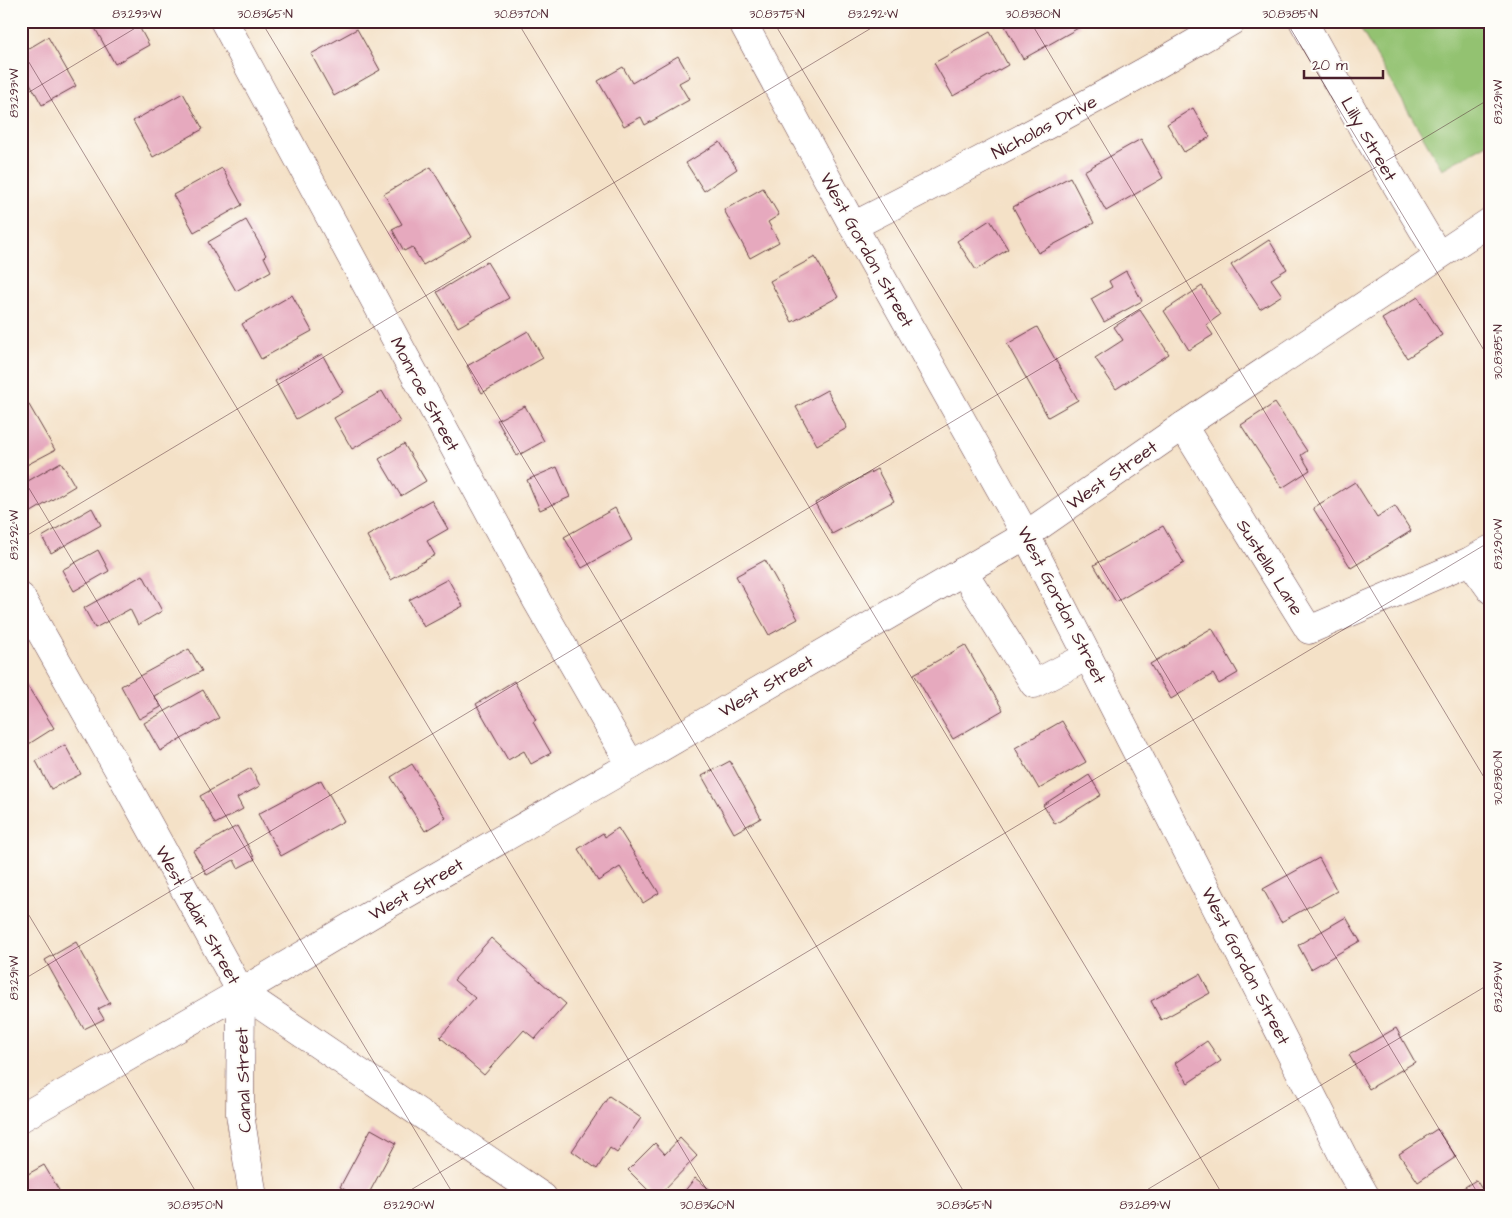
<svg xmlns="http://www.w3.org/2000/svg" width="1512" height="1218" viewBox="0 0 1512 1218" font-family="'Architects Daughter',sans-serif">
<rect width="100%" height="100%" fill="#fdfcf7"/>
<filter id="ink" filterUnits="userSpaceOnUse"><feTurbulence type="fractalNoise" baseFrequency=".02" numOctaves="2"/><feDisplacementMap in="SourceGraphic" scale="10" xChannelSelector="R" yChannelSelector="G"/><feConvolveMatrix kernelMatrix="1 2 1 2 8 2 1 2 1" color-interpolation-filters="sRGB"/></filter>
<filter id="wash" filterUnits="userSpaceOnUse"><feTurbulence type="fractalNoise" baseFrequency=".0096" numOctaves="4" result="noise"/><feDisplacementMap in="SourceGraphic" scale="20" xChannelSelector="R" yChannelSelector="G"/><feGaussianBlur stdDeviation="1.12" result="paint"/><feColorMatrix in="noise" values="0 0 0 0 0 0 0 0 0 0 0 0 0 0 0 0 0 1.4 0 .05"/><feComposite in="paint" operator="in"/></filter>
<g filter="url(#wash)">
<rect width="100%" height="100%" fill="#f4e1c7"/>
<polygon fill="#93c271" stroke="#6e704e" points="1356,21 1491,21 1491,142 1442,169"/>
<g id="blocks">
<g fill="#e6a9be">
<polygon points="91,21 136,21 149,45 115,64"/>
<polygon points="1013,21 1077,21 1080,27 1023,59 1005,26"/>
<polygon points="357,29 380,70 334,96 311,54"/>
<polygon points="990,32 1008,65 953,96 934,63"/>
<polygon points="48,37 76,86 42,105 21,67 21,53"/>
<polygon points="678,56 690,77 679,83 689,100 645,125 641,117 624,126 598,81 623,67 632,83"/>
<polygon points="183,93 203,129 153,157 133,121"/>
<polygon points="1193,108 1210,137 1184,152 1167,124"/>
<polygon points="1141,139 1163,178 1106,211 1084,171"/>
<polygon points="720,142 737,169 704,191 686,163"/>
<polygon points="431,167 472,237 423,265 412,247 404,251 392,229 402,224 384,194"/>
<polygon points="222,168 242,205 194,232 173,195"/>
<polygon points="1070,177 1094,223 1038,253 1013,207"/>
<polygon points="763,188 779,215 768,222 779,242 750,258 724,210"/>
<polygon points="246,220 266,255 264,257 271,271 236,291 208,242"/>
<polygon points="990,220 1008,249 976,270 957,241"/>
<polygon points="1269,240 1287,269 1271,279 1282,295 1260,309 1231,265"/>
<polygon points="815,257 838,297 792,322 770,281"/>
<polygon points="487,262 509,298 458,327 437,292"/>
<polygon points="1126,271 1142,301 1104,322 1091,299 1112,287 1109,281"/>
<polygon points="1202,286 1220,315 1206,325 1213,335 1189,350 1164,311"/>
<polygon points="292,295 312,331 261,359 242,324"/>
<polygon points="1418,297 1442,335 1407,358 1382,319"/>
<polygon points="1140,310 1169,354 1116,389 1095,358 1123,340 1114,327"/>
<polygon points="1037,327 1078,400 1048,417 1007,344"/>
<polygon points="528,331 543,358 482,393 467,366"/>
<polygon points="322,354 343,392 296,419 275,381"/>
<polygon points="827,390 847,428 817,445 796,407"/>
<polygon points="21,391 55,450 21,468"/>
<polygon points="382,391 400,422 352,449 334,418"/>
<polygon points="1275,403 1307,451 1301,455 1310,470 1282,488 1241,425"/>
<polygon points="525,406 544,441 517,456 497,420"/>
<polygon points="404,444 426,481 401,496 379,459"/>
<polygon points="61,462 75,486 28,514 21,502 21,485"/>
<polygon points="557,467 570,497 540,510 527,480"/>
<polygon points="877,469 894,501 832,534 815,503"/>
<polygon points="1355,482 1377,517 1395,506 1411,531 1351,568 1313,508"/>
<polygon points="431,500 448,529 427,541 435,555 391,580 367,536"/>
<polygon points="92,508 101,525 51,553 42,537"/>
<polygon points="615,508 632,540 582,568 564,537"/>
<polygon points="1163,526 1184,563 1116,602 1094,565"/>
<polygon points="98,550 109,571 74,591 62,570"/>
<polygon points="765,560 798,619 769,635 736,576"/>
<polygon points="143,575 162,611 138,625 130,609 95,628 84,608"/>
<polygon points="448,579 463,606 424,627 409,600"/>
<polygon points="1212,628 1238,673 1219,684 1213,674 1171,699 1150,664"/>
<polygon points="965,645 1003,710 953,739 914,674"/>
<polygon points="189,649 202,671 154,696 161,707 139,719 121,686"/>
<polygon points="514,681 536,720 533,722 551,753 531,764 524,751 508,760 476,704"/>
<polygon points="25,682 54,728 24,747 21,743 21,685"/>
<polygon points="203,690 219,718 160,751 144,723"/>
<polygon points="1062,721 1086,762 1039,789 1015,748"/>
<polygon points="65,745 81,774 51,789 36,761"/>
<polygon points="730,761 761,818 734,833 702,776"/>
<polygon points="412,764 446,818 425,831 391,777"/>
<polygon points="251,768 260,786 237,798 243,809 215,824 200,796"/>
<polygon points="1089,775 1101,795 1055,824 1043,805"/>
<polygon points="321,780 344,821 281,856 258,814"/>
<polygon points="237,826 255,859 238,868 234,860 207,875 193,851"/>
<polygon points="618,828 659,893 643,903 620,867 598,881 578,849 603,833 605,837"/>
<polygon points="1319,858 1337,891 1281,922 1263,889"/>
<polygon points="1346,917 1360,941 1311,969 1298,945"/>
<polygon points="491,938 566,1004 535,1039 524,1030 484,1075 440,1037 475,998 454,980"/>
<polygon points="76,942 110,1003 98,1009 104,1019 84,1029 45,960"/>
<polygon points="1200,974 1210,993 1161,1020 1151,1001"/>
<polygon points="1396,1028 1415,1062 1369,1089 1349,1055"/>
<polygon points="1207,1041 1221,1061 1188,1083 1175,1063"/>
<polygon points="609,1096 641,1118 617,1153 610,1148 597,1169 572,1151"/>
<polygon points="371,1129 396,1143 367,1197 357,1197 340,1187"/>
<polygon points="1437,1129 1456,1157 1418,1182 1399,1154"/>
<polygon points="680,1138 697,1156 657,1197 655,1197 628,1170 655,1143 665,1154"/>
<polygon points="44,1165 63,1197 22,1197 21,1178"/>
<polygon points="695,1178 720,1197 680,1197"/>
<polygon points="1476,1180 1487,1197 1449,1197"/>
</g>
</g>
</g>
<g filter="url(#ink)">
<use href="#blocks" fill-opacity="0" stroke="#643c42" stroke-width="1"/>
<g fill="none" stroke-linecap="round" stroke-linejoin="round">
<g stroke="#643c42" stroke-width="29">
<g id="minor">
<polyline points="224,21 537,601 631,765"/>
<polyline points="742,21 853,226 1026,535 1346,1162 1366,1197"/>
<polyline points="1303,21 1362,127 1438,255"/>
<path d="M853,226c127,-65 255,-131 379,-205"/>
<polyline points="1183,426 1309,630 1470,561 1491,549"/>
<polyline points="1470,561 1491,590"/>
<polyline points="963,571 1034,684 1088,656"/>
<polyline points="21,597 123,778 241,992 543,1197"/>
<polyline points="241,992 240,1114 253,1197"/>
<polyline points="21,1118 241,992 387,905 631,765 1026,535 1183,426 1491,221"/>
</g>
</g>
<use href="#minor" stroke="#fff" stroke-width="28"/>
</g>
</g>
<path fill="none" stroke="#4a1f2b" stroke-width="1" stroke-opacity="0.45" d="M261,21l706,1176M517,21l707,1176M773,21l707,1176M1030,21l461,768M1286,21l205,341M21,49l690,1148M21,97l126,-76M21,475l434,722M21,539l862,-518M21,902l178,295M21,981l1470,-883M399,1197l1092,-656M1135,1197l356,-214"/>
<g text-anchor="middle" stroke-width="4" stroke-linejoin="round" paint-order="stroke">
<g font-size="18" fill="#4a1f2b" stroke="#fdfcf7">
<text transform="translate(1044 127) rotate(-28)" y="6">Nicholas Drive</text>
<text transform="translate(1369 139) rotate(60)" y="6">Lilly Street</text>
<text transform="translate(867 250) rotate(61)" y="6">West Gordon Street</text>
<text transform="translate(425 394) rotate(62)" y="6">Monroe Street</text>
<text transform="translate(1112 475) rotate(-35)" y="6">West Street</text>
<text transform="translate(1270 567) rotate(58)" y="6">Sustella Lane</text>
<text transform="translate(1062 605) rotate(63)" y="6">West Gordon Street</text>
<text transform="translate(766 686) rotate(-30)" y="6">West Street</text>
<text transform="translate(416 889) rotate(-30)" y="6">West Street</text>
<text transform="translate(198 915) rotate(61)" y="6">West Adair Street</text>
<text transform="translate(1246 966) rotate(63)" y="6">West Gordon Street</text>
<text transform="translate(243 1080) rotate(-92)" y="6">Canal Street</text>
</g>
</g>
<rect width="1512" height="1218" fill="none" stroke="#fdfcf7" stroke-width="55"/>
<path d="M1304 70v8h79v-8" fill="none" stroke="#4a1f2b" stroke-width="2.5"/>
<text x="1312" y="70" font-size="15" fill="#4a1f2b" stroke="#fdfcf7" stroke-width="4" paint-order="stroke">20 m</text>
<rect x="28" y="28" width="1456" height="1162" fill="none" stroke="#4a1f2b" stroke-width="2"/>
<g font-size="12" text-anchor="middle" fill="#4a1f2b">
<text x="137" y="18">83.293°W</text>
<text x="265" y="18">30.8365°N</text>
<text x="521" y="18">30.8370°N</text>
<text x="777" y="18">30.8375°N</text>
<text x="873" y="18">83.292°W</text>
<text x="1033" y="18">30.8380°N</text>
<text x="1290" y="18">30.8385°N</text>
<text transform="translate(14 93) rotate(-90)" y="4">83.293°W</text>
<text transform="translate(1498 102) rotate(-90)" y="4">83.291°W</text>
<text transform="translate(1498 352) rotate(-90)" y="4">30.8385°N</text>
<text transform="translate(14 535) rotate(-90)" y="4">83.292°W</text>
<text transform="translate(1498 544) rotate(-90)" y="4">83.290°W</text>
<text transform="translate(1498 778) rotate(-90)" y="4">30.8380°N</text>
<text transform="translate(14 978) rotate(-90)" y="4">83.291°W</text>
<text transform="translate(1498 987) rotate(-90)" y="4">83.289°W</text>
<text x="195" y="1209">30.8350°N</text>
<text x="409" y="1209">83.290°W</text>
<text x="707" y="1209">30.8360°N</text>
<text x="964" y="1209">30.8365°N</text>
<text x="1145" y="1209">83.289°W</text>
</g>
</svg>
